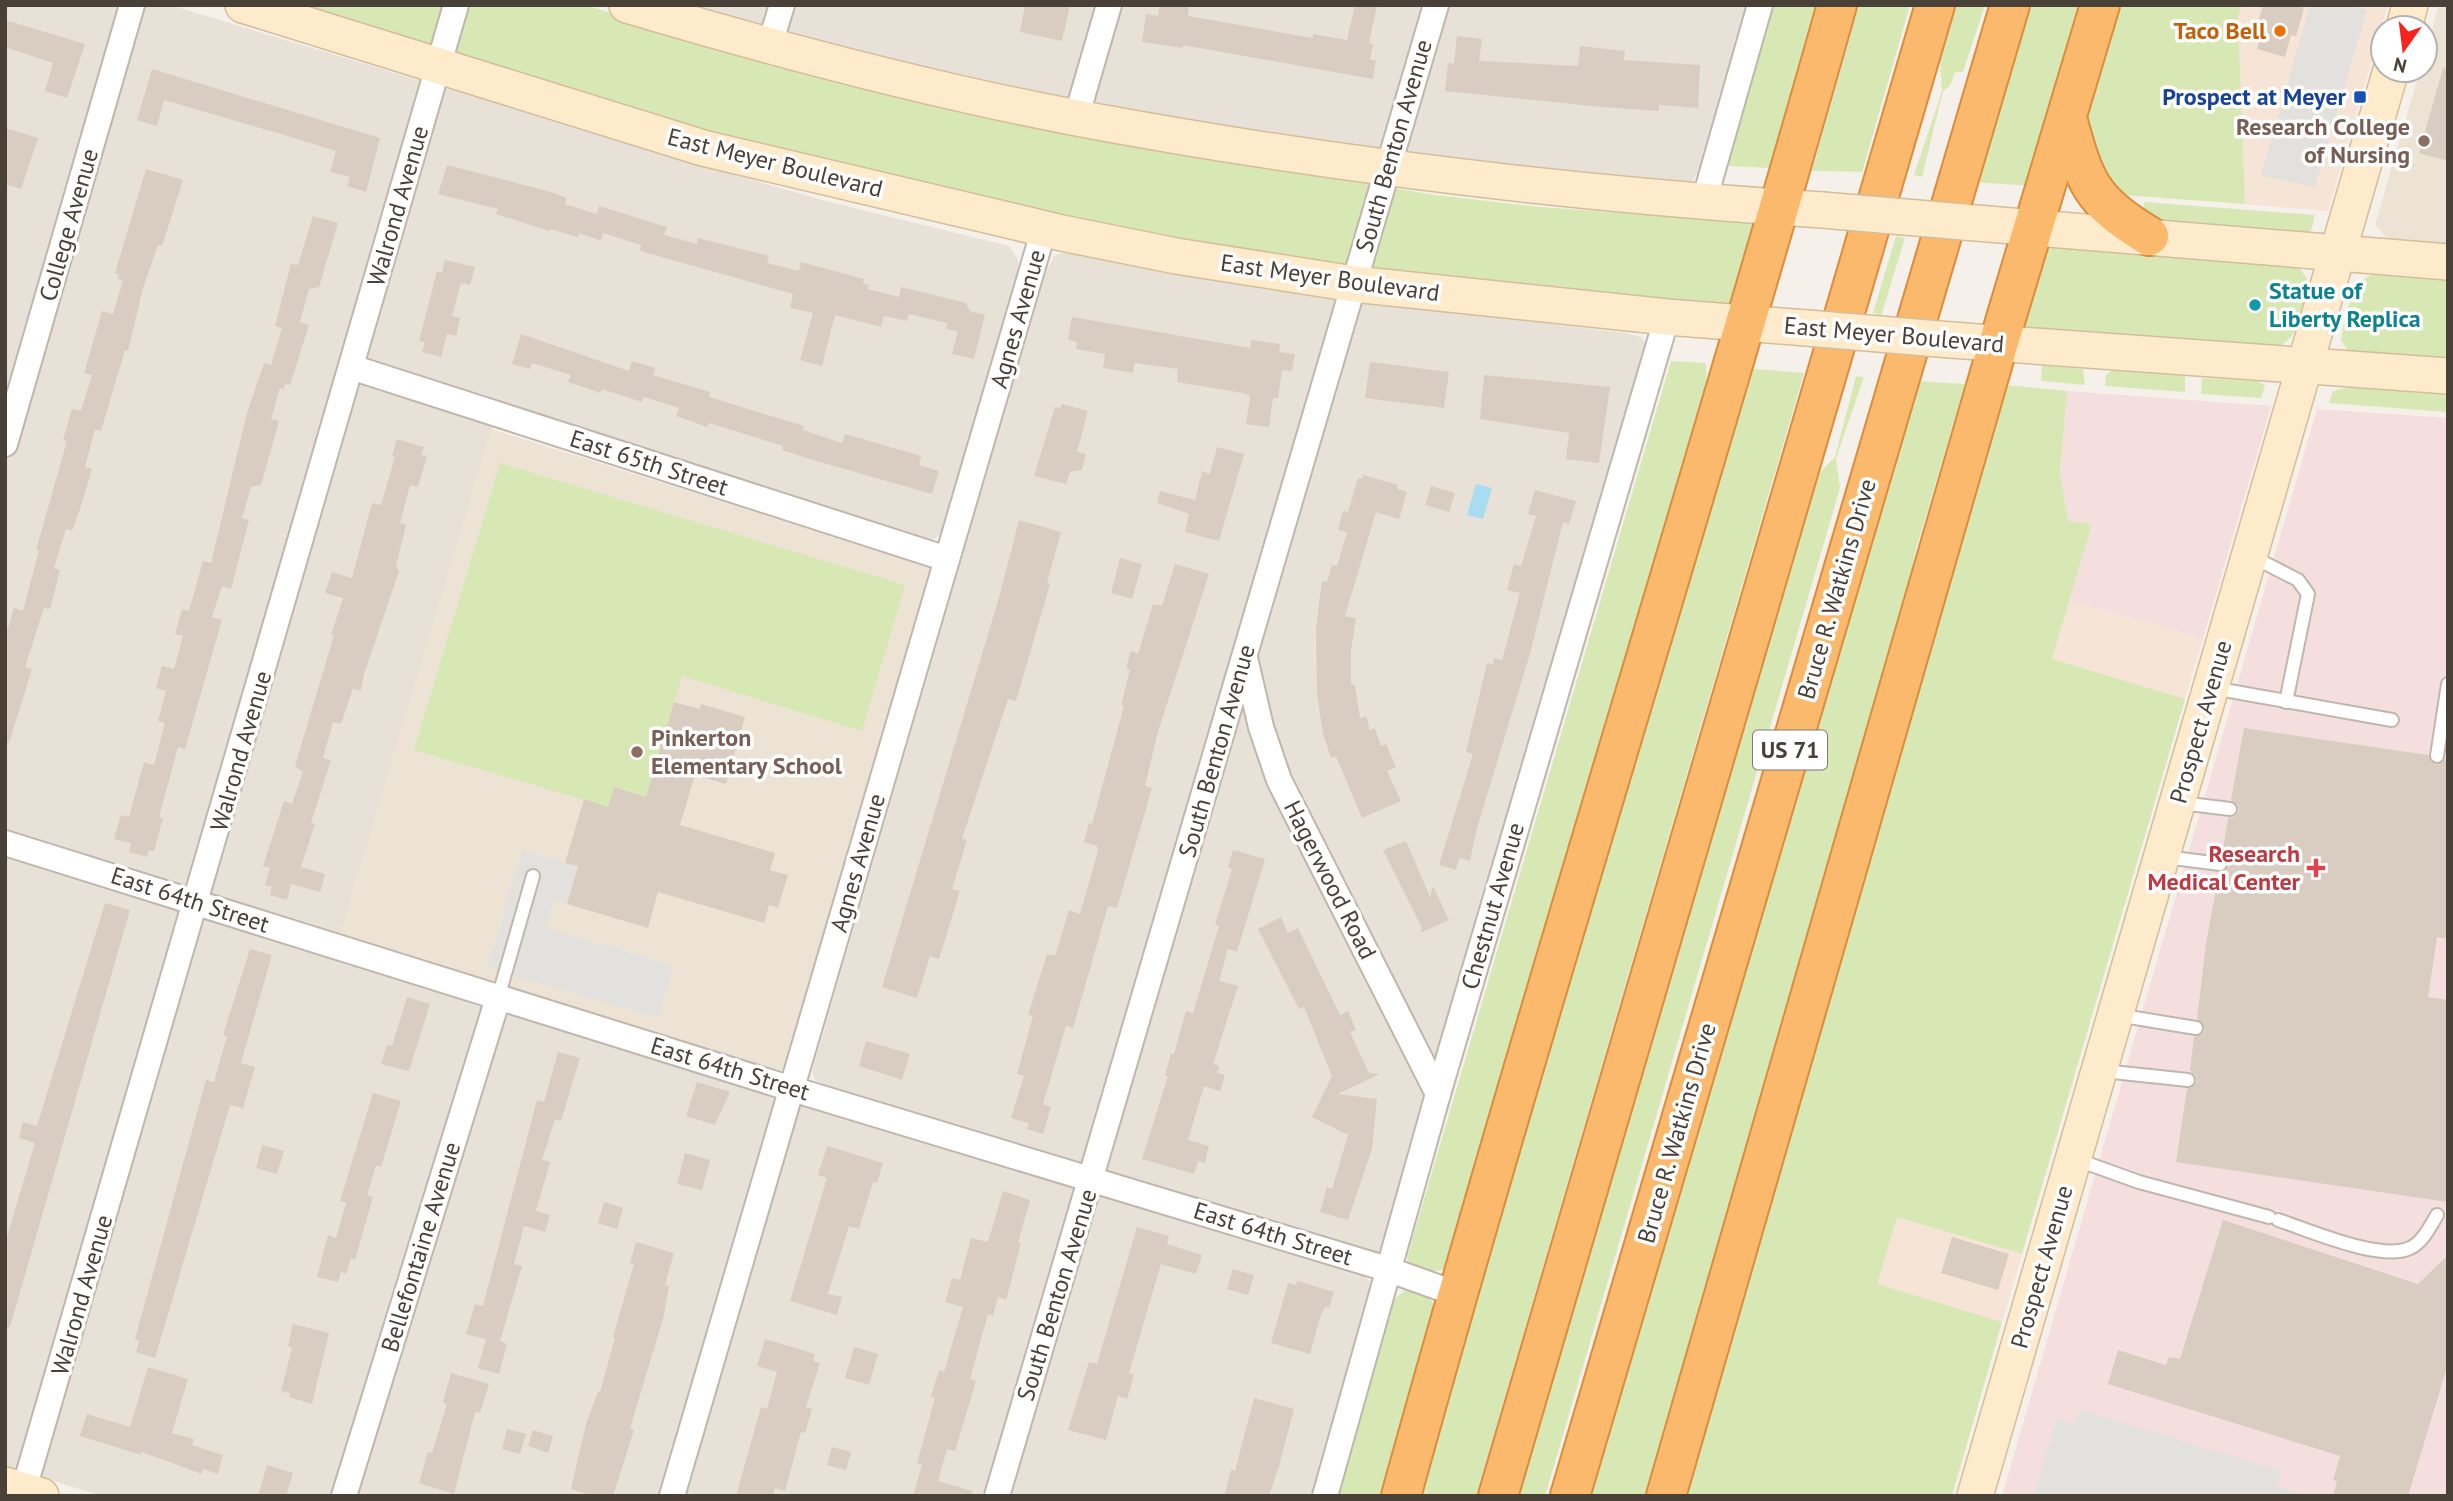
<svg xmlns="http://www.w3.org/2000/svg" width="2453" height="1501" viewBox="0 0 2453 1501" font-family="'PT Sans',sans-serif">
<rect width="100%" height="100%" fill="#f5f0ea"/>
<g fill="#e8e1d8">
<polygon points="5,5 170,5 686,161 822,200 1009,246 1018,259 1018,275 944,530 935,539 925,540 500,403 340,936 5,831"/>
<polygon points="688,5 1750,5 1700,170 1689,185 1674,188 1207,127 894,60"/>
<polygon points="1064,252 1268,290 1625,333 1641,337 1647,346 1381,1254 1372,1255 828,1088 815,1080 812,1071 1044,277 1054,256"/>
<polygon points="5,856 560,1030 1363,1275 1372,1283 1372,1293 1314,1496 102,1496 5,1466"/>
</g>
<g fill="#f6e4d6">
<polygon points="2241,5 2388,5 2328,211 2245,204 2238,18"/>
<polygon points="2069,601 2203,638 2185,699 2051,659"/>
<polygon points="1897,1217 2022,1254 2002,1322 1876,1285"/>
</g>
<g fill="#ede3d4">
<polygon points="2439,5 2448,5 2448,244 2387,238 2375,225 2420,70 2425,70 2425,53"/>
<polygon points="491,429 932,568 789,1065 778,1072 340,936"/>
</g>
<g fill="#f5dede">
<polygon points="2067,391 2271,406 2203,638 2069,601 2092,524 2068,521 2060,472"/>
<polygon points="2317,409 2448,418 2448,1496 2002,1496"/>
</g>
<g fill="#d7e8b4">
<polygon points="272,5 585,5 758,57 1302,173 1435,195 1540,207 1748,222 1756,226 1735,313 1249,258 707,137"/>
<polygon points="1774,5 1819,5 1772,164 1770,168 1727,166"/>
<polygon points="1859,5 1910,5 1862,172 1812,171"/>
<polygon points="1955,5 1985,5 1963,72 1955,72 1950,86 1943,91 1922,177 1914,175 1942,91 1940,63"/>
<polygon points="2025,5 2088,5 2034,186 1972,182"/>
<polygon points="2117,5 2241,5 2238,18 2245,204 2109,194 2085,138 2087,108"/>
<polygon points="2144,202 2315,215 2311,231 2304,233 2161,222 2143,216"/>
<polygon points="1896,236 1905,238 1881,316 1873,313"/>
<path d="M2048,247l243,19 10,4 8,12c-4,23 -9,59 -34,65l-248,-16 -2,-14z"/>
<path d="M2373,274l75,5v81l-100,-9 -7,-11c5,-24 8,-55 32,-66z"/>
<path d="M1671,361l35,2 1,26 -260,879c-12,5 -28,4 -39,-5l-1,-6z"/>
<polygon points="2042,365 2083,369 2085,385 2041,381"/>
<polygon points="1743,368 1804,373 1476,1496 1415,1496"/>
<polygon points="2113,370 2185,376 2185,392 2105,386 2106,375"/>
<polygon points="1856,376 1864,377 1836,458 1840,488 1545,1496 1518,1496 1804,524 1820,472 1835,457"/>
<polygon points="2202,378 2257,381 2265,385 2261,398 2201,394"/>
<polygon points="1915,381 1965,384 1916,549 1888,679 1650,1496 1588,1496"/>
<polygon points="2007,385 2067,391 2060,472 2068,521 2092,524 2052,659 2185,699 2022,1254 1897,1217 1877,1284 2002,1322 1952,1496 1680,1496"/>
<polygon points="2350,387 2448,395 2448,412 2329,403 2333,391"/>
<polygon points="500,463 905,585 862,731 682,676 646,797 614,787 608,807 414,750"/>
<polygon points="1407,1289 1430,1299 1436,1308 1386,1496 1338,1496 1393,1300"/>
</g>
<g fill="#e3e1de">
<polygon points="2310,5 2348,5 2367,10 2315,187 2261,176"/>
<polygon points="522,850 578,866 567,904 554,900 546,928 674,966 658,1018 488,968"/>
<polygon points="2080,1410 2282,1471 2277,1486 2309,1496 2033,1496 2057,1419 2075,1424"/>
</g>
<polygon fill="#a8dcf0" points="1476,484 1492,488 1483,519 1467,515"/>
<g fill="#d9cdc2">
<polygon points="1025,5 1070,5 1062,41 1020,32"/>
<polygon points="1160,5 1189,5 1188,16 1313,38 1313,34 1347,40 1355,5 1377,5 1369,43 1373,44 1370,60 1376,60 1373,79 1183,45 1183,48 1142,42 1146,14 1158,16"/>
<polygon points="2263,5 2300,5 2304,9 2296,36 2291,35 2285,57 2257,49 2263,27 2257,26"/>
<polygon points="5,20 85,44 67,98 45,91 53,63 5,47"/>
<polygon points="1457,36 1482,39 1479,61 1578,66 1580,46 1625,51 1624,60 1700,65 1698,108 1659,105 1659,111 1602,107 1445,91 1448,63 1454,64"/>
<polygon points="2443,68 2448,69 2448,161 2419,153"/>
<polygon points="152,69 380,138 366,192 347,186 350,177 330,172 336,151 288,136 164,100 157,126 137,120"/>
<polygon points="5,128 38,138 21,189 5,184"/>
<polygon points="447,165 551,192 567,198 565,204 597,214 599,206 667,227 664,235 697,244 698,238 769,256 767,263 799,271 801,262 864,279 863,284 869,285 868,289 899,297 901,287 966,303 970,311 985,315 974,359 952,354 958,331 946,329 947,323 909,314 907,321 884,316 881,327 835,315 822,366 800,360 813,313 790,308 793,294 640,251 641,245 603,233 601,241 579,233 578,237 550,229 549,231 496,214 498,209 438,194"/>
<polygon points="146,169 183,180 162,246 158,245 143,288 128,351 125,350 101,431 95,429 85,467 92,469 80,509 72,531 66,529 54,568 60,570 50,609 44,608 25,667 32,669 9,743 5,742 5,638 14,608 23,611 39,550 36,550 67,441 63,440 72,409 81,411 92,375 84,373 102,311 113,314 123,280 118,279 119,275 115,273"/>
<polygon points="313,216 338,223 319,287 309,289 300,322 309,325 290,385 285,384 284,389 280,388 271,419 279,421 261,485 251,487 242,518 249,520 231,589 222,586 212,617 222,620 185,749 178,747 159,817 163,818 154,851 149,850 147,857 129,852 131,843 114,839 121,815 129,817 144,762 154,765 165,723 158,721 166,691 156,688 162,666 174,669 183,636 175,634 182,609 189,611 203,561 211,563 247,413 264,363 271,365 282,328 275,326 291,264 298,265"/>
<polygon points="445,260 475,267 470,285 461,283 452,316 460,318 456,336 447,334 441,357 422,352 425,342 419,341 437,271 442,273"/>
<polygon points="1072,317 1250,348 1251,340 1280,344 1279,352 1295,354 1292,371 1282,370 1278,398 1273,398 1269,427 1246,424 1250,396 1243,393 1177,382 1178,369 1135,363 1133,373 1103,368 1105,354 1076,349 1077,342 1068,340"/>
<polygon points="521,334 629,371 632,361 655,368 653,375 710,392 709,397 804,426 803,430 842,443 845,434 921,456 919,465 939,471 932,494 813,460 782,450 783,446 709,423 707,427 676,416 679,408 644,397 642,402 602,389 601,393 568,382 571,375 532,363 530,369 512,364"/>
<polygon points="1370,362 1449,372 1444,408 1365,398"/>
<polygon points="1484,375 1610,387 1599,463 1566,459 1569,433 1480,419"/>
<polygon points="1062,404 1088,411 1077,452 1086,454 1082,470 1070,472 1066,484 1034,476 1055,407 1060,408"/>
<polygon points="397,439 424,447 421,455 427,456 418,487 410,485 400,523 406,525 396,566 399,571 364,674 361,691 353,688 341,724 333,722 323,758 331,760 311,823 315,824 301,867 325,874 320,892 291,884 287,900 270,895 272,887 265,885 270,868 263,866 284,801 292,804 303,772 295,766 334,635 331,635 343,598 325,593 332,572 352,578 372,503 381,505 395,457 392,456"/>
<polygon points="1217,447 1244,454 1219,541 1185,532 1189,514 1157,503 1160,491 1195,500 1202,471 1210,474"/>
<polygon points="1363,475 1398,485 1397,489 1407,492 1399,519 1376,512 1345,616 1356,618 1351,651 1351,685 1355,685 1360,718 1366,716 1370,730 1375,728 1381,746 1386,744 1396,767 1387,771 1401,801 1362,818 1336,756 1331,758 1323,734 1317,693 1316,629 1322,581 1327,582 1332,565 1337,566 1347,532 1338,530 1343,511 1348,512 1358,478 1362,479"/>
<polygon points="1431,486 1455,493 1449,512 1425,505"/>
<polygon points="1535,490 1576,501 1569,524 1563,522 1529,657 1477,828 1470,861 1459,858 1456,870 1439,865 1473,754 1466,752 1487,663 1493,665 1494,658 1502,660 1520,593 1507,590 1514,564 1521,566 1536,516 1528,514"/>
<polygon points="1019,520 1061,532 1047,583 1050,584 1016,701 1008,699 962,839 967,840 952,889 960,891 939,959 930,956 917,998 882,987 1000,594"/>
<polygon points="1120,558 1142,564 1132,599 1111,593"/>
<polygon points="1175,564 1209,574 1157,735 1145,786 1152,788 1117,908 1108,906 1073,1028 1066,1026 1043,1104 1051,1107 1043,1134 1027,1129 1029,1123 1011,1118 1024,1076 1017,1074 1033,1016 1028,1015 1047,954 1055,956 1069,910 1080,914 1098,851 1097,846 1084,842 1089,823 1092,824 1124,706 1121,705 1130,670 1126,668 1131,651 1138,654 1153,604 1162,606"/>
<polygon points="674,702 700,709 701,704 745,717 726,784 695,775 680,825 775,853 770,870 788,875 778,908 769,905 764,923 658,892 648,928 567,904 578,866 565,863 584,799 608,807 614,787 646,797"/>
<polygon points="2244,728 2428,755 2431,762 2436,765 2448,758 2448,939 2437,937 2428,997 2448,1000 2448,1202 2176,1162 2187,1089 2197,1082 2196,1076 2190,1071 2194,1037 2202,1034 2205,1029 2197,1019 2206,944 2219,873 2229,866 2228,860 2222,855 2228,818 2234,817 2239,811 2238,805 2231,800"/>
<polygon points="1406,841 1430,897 1433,886 1449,920 1420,933 1422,928 1383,850"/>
<polygon points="1233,850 1265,859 1237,952 1228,949 1219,981 1238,986 1213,1064 1219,1066 1217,1073 1225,1075 1220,1091 1204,1086 1188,1140 1209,1146 1205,1163 1198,1161 1194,1174 1142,1159 1168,1076 1165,1076 1171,1053 1174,1054 1186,1011 1193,1013 1219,926 1215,924 1232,869 1228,868"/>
<polygon points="105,903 130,910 10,1327 5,1327 5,1243 35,1143 19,1138 23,1122 37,1126"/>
<polygon points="1281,917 1288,933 1298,928 1340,1015 1348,1011 1356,1030 1350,1032 1369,1073 1380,1074 1338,1094 1377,1099 1372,1149 1348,1220 1320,1212 1327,1187 1332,1189 1348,1135 1312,1117 1332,1076 1304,1007 1299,1009 1258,929"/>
<polygon points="250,949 272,955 241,1063 255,1067 243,1108 230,1105 155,1358 136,1352 139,1341 135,1339 206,1080 214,1082 227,1036 223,1035"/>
<polygon points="407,997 430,1004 409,1071 381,1064 387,1045 392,1046"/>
<polygon points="866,1041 910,1054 902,1080 859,1066"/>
<polygon points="558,1052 580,1058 561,1121 555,1119 542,1160 550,1162 536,1211 550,1215 545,1232 524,1226 514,1264 522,1266 500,1341 507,1344 499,1374 478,1368 486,1339 466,1334 475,1304 483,1306 537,1100 544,1102"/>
<polygon points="697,1082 730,1092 715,1125 686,1116"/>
<polygon points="373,1093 401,1101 381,1167 376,1165 367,1195 373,1197 355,1260 351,1258 346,1274 341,1272 338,1282 317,1277 328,1235 336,1238 346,1203 340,1201"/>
<polygon points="262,1145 284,1151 277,1174 256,1168"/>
<polygon points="827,1146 883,1163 877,1183 873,1182 859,1229 849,1226 828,1294 842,1297 837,1315 790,1301 827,1178 818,1175"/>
<polygon points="685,1153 710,1160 702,1190 677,1184"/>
<polygon points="1003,1191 1030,1200 1018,1243 1021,1243 1006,1300 998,1297 993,1316 988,1314 970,1379 976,1381 955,1451 947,1449 938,1481 972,1491 972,1496 913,1496 922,1465 917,1463 935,1398 931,1397 939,1370 944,1372 963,1307 945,1302 952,1278 960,1280 971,1238 988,1242"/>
<polygon points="604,1202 623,1208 617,1229 598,1223"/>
<polygon points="2223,1220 2418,1284 2448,1255 2448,1364 2408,1496 2333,1496 2337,1481 2333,1480 2340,1456 2108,1384 2118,1350 2166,1365 2169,1357 2180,1359"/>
<polygon points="1137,1227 1169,1236 1167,1244 1202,1255 1196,1274 1161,1264 1129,1373 1134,1375 1127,1399 1118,1396 1106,1440 1068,1430 1089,1362 1097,1364"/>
<polygon points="1952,1237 2009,1254 1998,1290 1941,1273"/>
<polygon points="636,1242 674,1253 665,1285 669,1286 663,1319 630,1428 634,1430 613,1496 593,1496 571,1489 586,1424 598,1392 600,1392 615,1338 613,1337 634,1264 630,1263"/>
<polygon points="1233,1269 1254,1275 1248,1295 1227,1289"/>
<polygon points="1297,1281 1334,1292 1329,1308 1325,1307 1320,1317 1310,1354 1271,1343 1288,1283 1296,1285"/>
<polygon points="293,1324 329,1333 312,1404 289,1397 290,1393 281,1391 292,1348 288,1346"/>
<polygon points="765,1339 815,1354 813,1361 820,1363 806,1407 812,1409 805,1433 801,1432 785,1491 775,1488 773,1496 736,1496 761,1407 767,1409 777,1372 757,1366"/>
<polygon points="854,1347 878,1354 869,1385 845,1378"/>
<polygon points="148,1367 188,1379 172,1433 194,1439 192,1445 223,1455 218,1474 203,1469 202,1474 142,1452 141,1455 80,1436 87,1414 130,1427"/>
<polygon points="451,1373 489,1384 480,1413 475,1412 454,1494 419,1483 428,1452 432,1453 447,1404 443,1402"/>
<polygon points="1254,1398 1294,1409 1279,1466 1269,1496 1224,1496 1231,1470 1235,1471"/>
<polygon points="507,1429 526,1434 520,1454 502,1449"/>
<polygon points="533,1430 553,1436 548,1453 528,1446"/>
<polygon points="832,1447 851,1452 846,1470 827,1465"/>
<polygon points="267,1465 293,1473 286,1496 258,1496"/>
</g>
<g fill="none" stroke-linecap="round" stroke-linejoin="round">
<g stroke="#c0b6ac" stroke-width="16">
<g id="lane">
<polyline points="2253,557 2298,580 2308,594 2286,702"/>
<polyline points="2213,688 2392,720"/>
<polyline points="2437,756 2448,684"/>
<polyline points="2181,803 2230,809"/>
<polyline points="2165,857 2220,864"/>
<polyline points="498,998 533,876"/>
<polyline points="2117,1015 2196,1028"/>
<polyline points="2103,1071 2188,1080"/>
<polyline points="2075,1159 2139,1182 2269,1217"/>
<path d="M2278,1220c31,10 103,42 132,28 12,-5 20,-21 27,-33"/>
</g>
</g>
<g stroke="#c0b6ac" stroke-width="28">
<g id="street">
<polyline points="769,47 782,5"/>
<polyline points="1076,118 1109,5"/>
<polyline points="1704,201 1760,5"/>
<polyline points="351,367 947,559"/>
<polyline points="5,444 132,5"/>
<polyline points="1245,658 1261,727 1279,780 1438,1094"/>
<polyline points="5,843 792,1089 1387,1269 1457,1294"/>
<polyline points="22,1496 456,5"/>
<polyline points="344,1496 498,998"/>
<polyline points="672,1496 1044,229"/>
<polyline points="997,1496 1436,5"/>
<polyline points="1325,1496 1438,1094 1667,317"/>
</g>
</g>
<g stroke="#d4bd9a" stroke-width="38">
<g id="secondary">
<polyline points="243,5 703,148 1062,233 1176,256 1354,284 1667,317 1807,328"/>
<path d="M627,5c148,44 298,84 450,113 245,46 496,76 745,92"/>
<polyline points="2404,28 2410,5"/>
<polyline points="1964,222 2448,262"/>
<polyline points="1951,340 2448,376"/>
<polyline points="5,1485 41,1496"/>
<polyline points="1975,1496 2391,70"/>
</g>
</g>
<g stroke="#db8c3d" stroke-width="42">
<g id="highway">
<path d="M2067,118c18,65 23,82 82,118"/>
<path d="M1401,1496c138,-499 296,-993 436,-1491"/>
<polyline points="1498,1496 1935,5"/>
<polyline points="1570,1496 2010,5"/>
<polyline points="1666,1496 1998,345 2100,5"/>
</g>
</g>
<use href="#lane" stroke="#fff" stroke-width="12"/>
<use href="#street" stroke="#fff" stroke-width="24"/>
<use href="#secondary" stroke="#feebcb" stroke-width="35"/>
<use href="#highway" stroke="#fbb96e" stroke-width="38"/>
<g stroke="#d4bd9a" stroke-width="38" stroke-linecap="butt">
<g id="secondary-bridge">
<polyline points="1822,210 1964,222"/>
<polyline points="1807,328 1951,340"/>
</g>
</g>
<use href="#secondary-bridge" stroke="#feebcb" stroke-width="35"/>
</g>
<circle fill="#e8710a" stroke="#fff" stroke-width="2.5" cx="2280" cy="31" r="7"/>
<rect fill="#1a4fb4" stroke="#fff" stroke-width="2.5" x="2353" y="90" width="14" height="14" rx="3.5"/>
<g fill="#8d6e63" stroke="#fff" stroke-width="2.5">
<circle cx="2424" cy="141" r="7"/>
<circle cx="637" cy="752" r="7"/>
</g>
<circle fill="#0f9aa8" stroke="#fff" stroke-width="2.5" cx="2255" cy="305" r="7"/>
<path fill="#e0444e" stroke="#fff" stroke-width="2.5" d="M2312.5 857.5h7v7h7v7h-7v7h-7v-7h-7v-7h7z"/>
<g text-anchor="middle" stroke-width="7" stroke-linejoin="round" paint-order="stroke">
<rect fill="#fff" stroke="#807974" stroke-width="2" x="1753" y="730.5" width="74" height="39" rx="5"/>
<g font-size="23" font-weight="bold" fill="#494038">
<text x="1790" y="758">US 71</text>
</g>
<g font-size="24" font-weight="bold" fill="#c56008" stroke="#fff" text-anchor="end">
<text x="2266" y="39">Taco Bell</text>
</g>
<g font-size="24" font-weight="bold" fill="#164399" stroke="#fff" text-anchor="end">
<text x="2346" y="105">Prospect at Meyer</text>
</g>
<g font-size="24" font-weight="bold" fill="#785e54" stroke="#fff" text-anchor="end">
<text x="2410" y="135">Research College<tspan x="2410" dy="28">of Nursing</tspan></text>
<text x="651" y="746" text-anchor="start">Pinkerton<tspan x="651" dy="28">Elementary School</tspan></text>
</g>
<g font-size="24" fill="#494038" stroke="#fff">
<text transform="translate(1394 146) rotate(-74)" y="8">South Benton Avenue</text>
<text transform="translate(775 163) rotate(14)" y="8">East Meyer Boulevard</text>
<text transform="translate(398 206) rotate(-74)" y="8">Walrond Avenue</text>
<text transform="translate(69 225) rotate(-74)" y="8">College Avenue</text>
<text transform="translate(1330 278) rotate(8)" y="8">East Meyer Boulevard</text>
<text transform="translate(1018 319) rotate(-74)" y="8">Agnes Avenue</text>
<text transform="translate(1894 335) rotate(5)" y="8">East Meyer Boulevard</text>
<text transform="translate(649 463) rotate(18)" y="8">East 65th Street</text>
<text transform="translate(1837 589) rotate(-74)" y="8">Bruce R. Watkins Drive</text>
<text transform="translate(2201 722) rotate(-74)" y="8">Prospect Avenue</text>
<text transform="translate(241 751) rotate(-74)" y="8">Walrond Avenue</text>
<text transform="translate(1217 751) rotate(-74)" y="8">South Benton Avenue</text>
<text transform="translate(858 863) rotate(-74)" y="8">Agnes Avenue</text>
<text transform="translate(1330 880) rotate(63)" y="8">Hagerwood Road</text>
<text transform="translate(190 900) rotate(18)" y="8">East 64th Street</text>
<text transform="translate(1493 906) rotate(-74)" y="8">Chestnut Avenue</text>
<text transform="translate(730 1069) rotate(17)" y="8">East 64th Street</text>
<text transform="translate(1677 1133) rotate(-74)" y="8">Bruce R. Watkins Drive</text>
<text transform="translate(1273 1234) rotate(17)" y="8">East 64th Street</text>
<text transform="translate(421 1247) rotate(-73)" y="8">Bellefontaine Avenue</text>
<text transform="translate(2042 1267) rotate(-74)" y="8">Prospect Avenue</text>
<text transform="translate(82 1295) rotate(-74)" y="8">Walrond Avenue</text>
<text transform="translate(1057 1295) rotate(-73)" y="8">South Benton Avenue</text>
</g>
<g font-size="24" font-weight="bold" fill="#0d838f" stroke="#fff" text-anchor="start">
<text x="2269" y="299">Statue of<tspan x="2269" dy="28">Liberty Replica</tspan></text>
</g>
<g font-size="24" font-weight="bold" fill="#be3a42" stroke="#fff" text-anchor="end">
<text x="2300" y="862">Research<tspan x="2300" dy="28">Medical Center</tspan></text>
</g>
</g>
<rect width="2453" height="1501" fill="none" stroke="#494038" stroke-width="14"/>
<g transform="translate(2404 49) rotate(194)"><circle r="33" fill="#ffffff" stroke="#b6b3af" stroke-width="2"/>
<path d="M0-5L12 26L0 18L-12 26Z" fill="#f6231f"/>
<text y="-10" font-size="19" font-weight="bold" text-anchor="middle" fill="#494038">N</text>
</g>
</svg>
